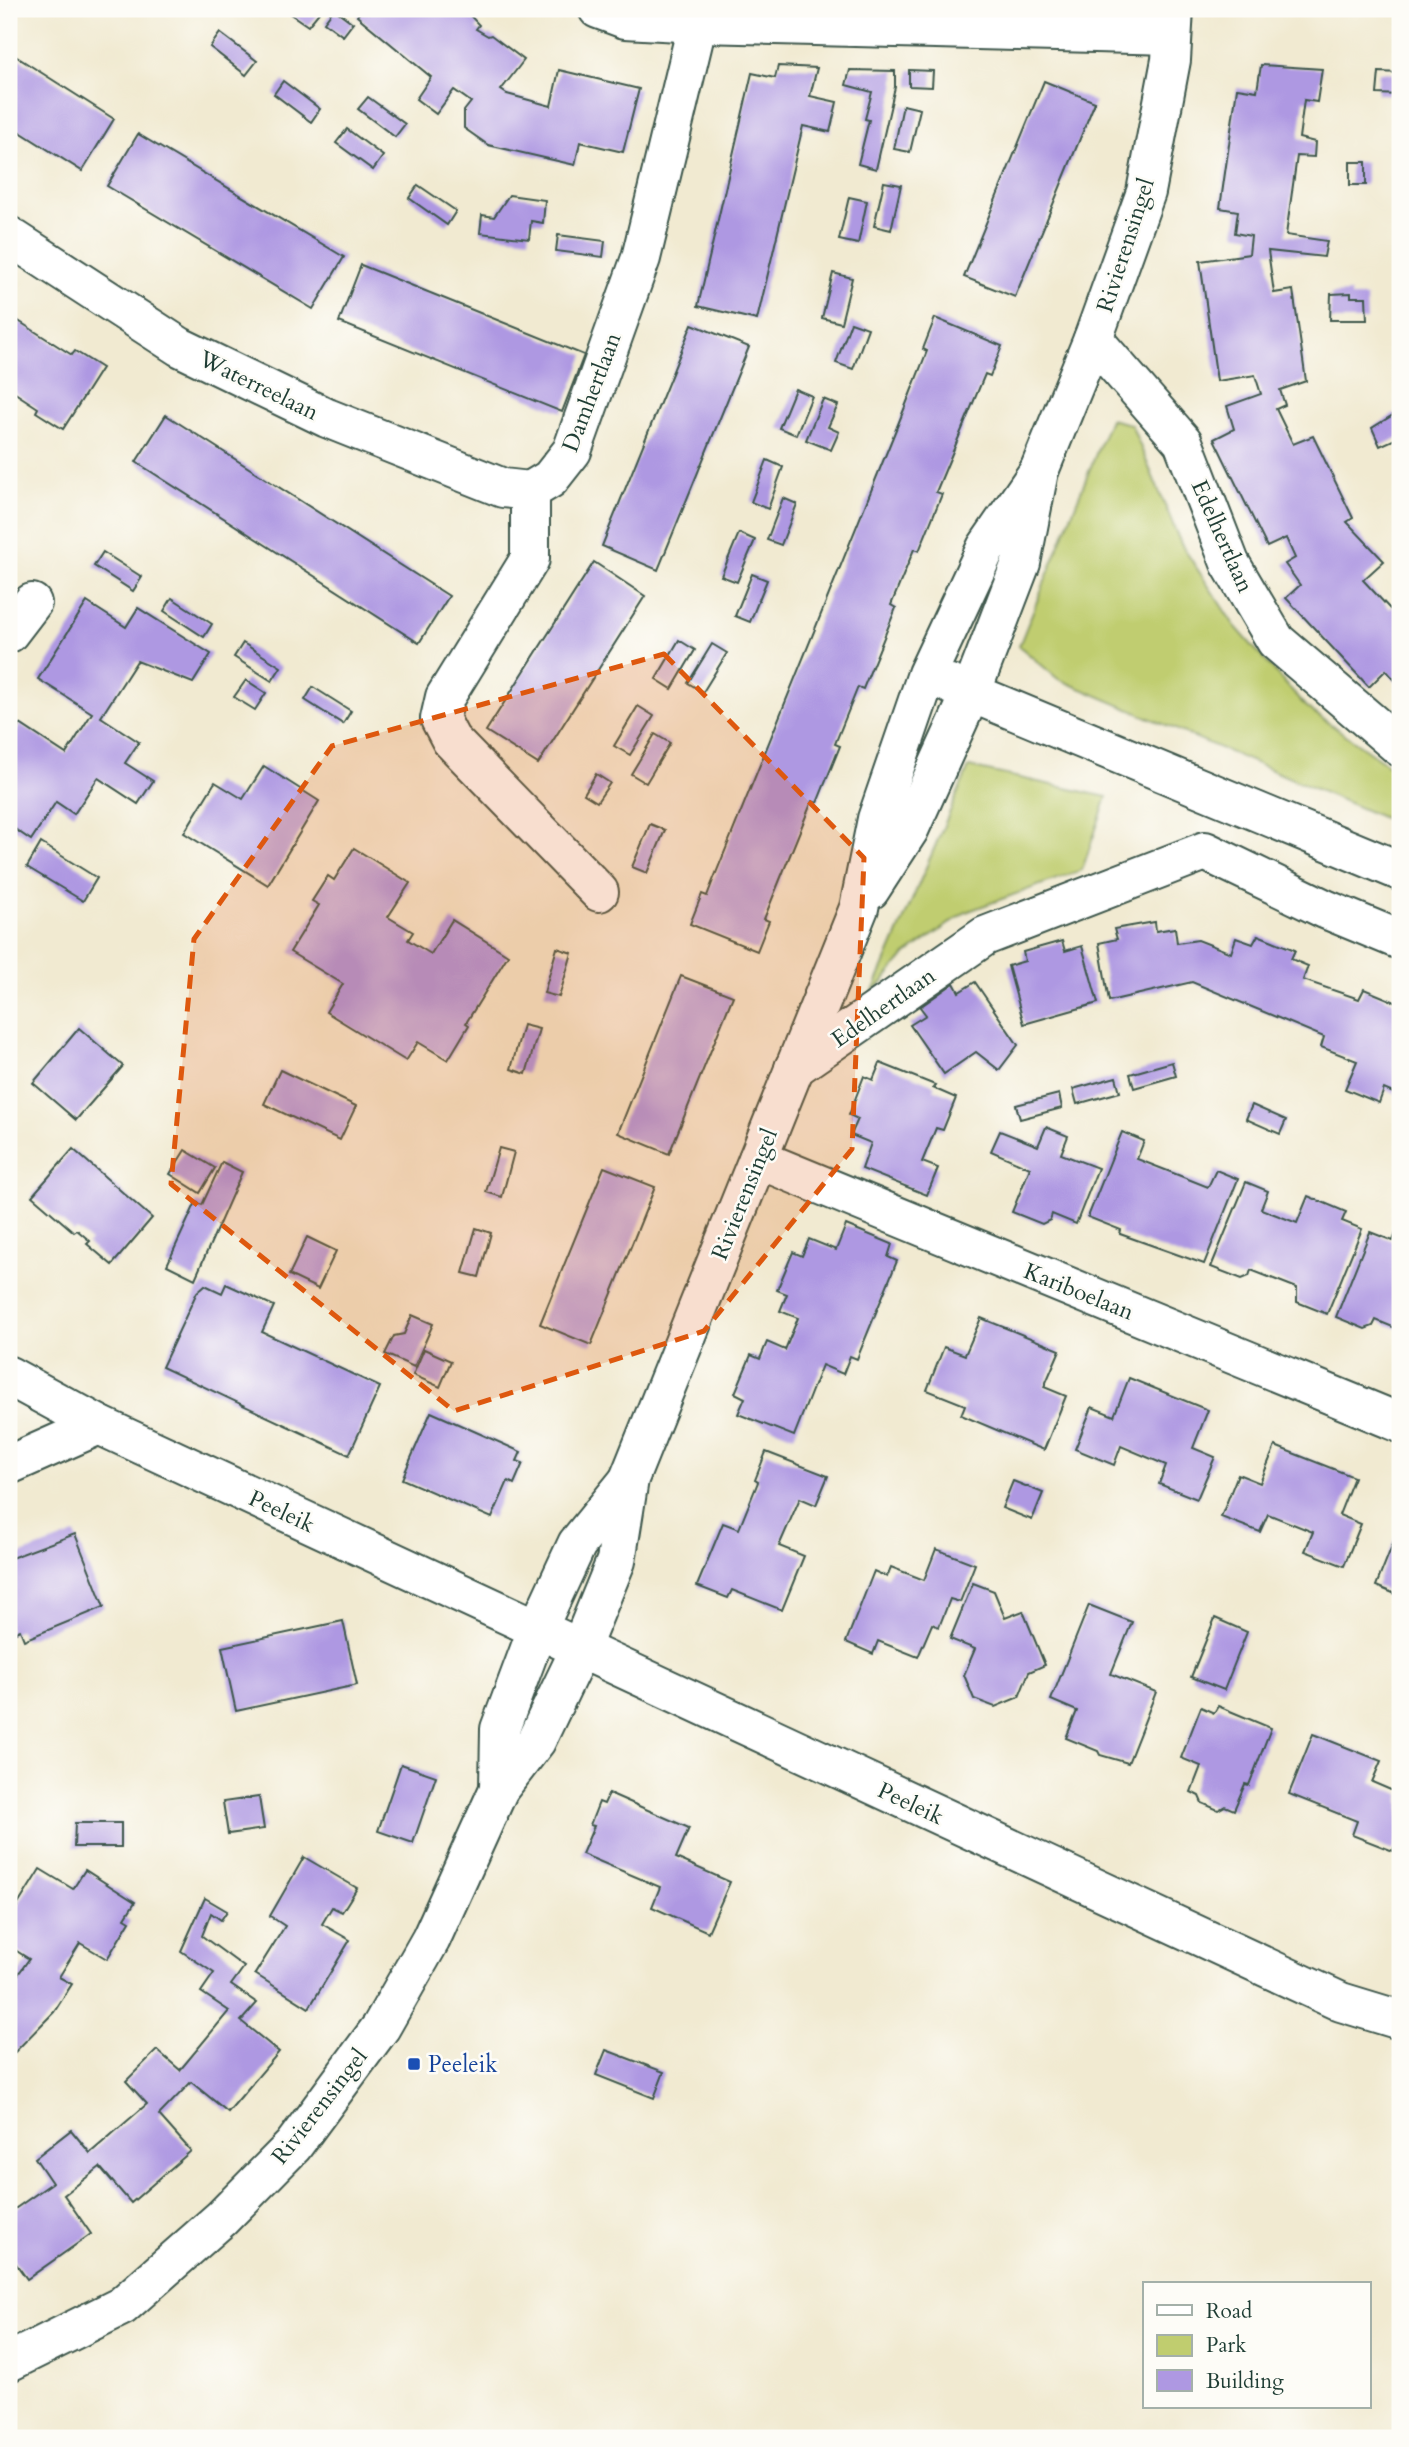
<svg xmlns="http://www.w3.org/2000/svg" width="1409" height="2447" viewBox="0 0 1409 2447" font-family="Cardo,serif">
<rect width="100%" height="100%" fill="#fdfcf7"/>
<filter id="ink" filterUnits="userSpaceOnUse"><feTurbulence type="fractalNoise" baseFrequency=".0143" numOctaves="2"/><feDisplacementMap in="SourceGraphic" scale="14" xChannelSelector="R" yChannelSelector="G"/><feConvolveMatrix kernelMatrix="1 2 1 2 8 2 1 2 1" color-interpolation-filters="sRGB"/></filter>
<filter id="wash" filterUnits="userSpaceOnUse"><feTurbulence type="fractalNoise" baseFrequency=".00686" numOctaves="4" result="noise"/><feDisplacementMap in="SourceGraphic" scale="28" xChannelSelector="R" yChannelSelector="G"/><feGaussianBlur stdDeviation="1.57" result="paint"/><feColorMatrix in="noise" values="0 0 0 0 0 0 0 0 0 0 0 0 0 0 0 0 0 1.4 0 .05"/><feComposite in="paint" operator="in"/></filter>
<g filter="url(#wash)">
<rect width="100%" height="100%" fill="#f1ead1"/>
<g fill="#c0cd6f" stroke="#708552" stroke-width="2">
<polygon points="1110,419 1131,424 1181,544 1234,625 1306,707 1400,773 1400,825 1058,679 1019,646"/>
<polygon points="969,767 1107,797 1082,870 966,912 905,955 871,996"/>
</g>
<g id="blocks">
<g fill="#ae98e2">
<polygon points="292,9 322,9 308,26 289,13"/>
<polygon points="334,9 353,23 343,36 324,22"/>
<polygon points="362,9 451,9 458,14 464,9 479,25 476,29 488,36 491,35 524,60 501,90 507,94 551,106 559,70 639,89 623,152 580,142 575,165 488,145 464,128 464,111 471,102 454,90 436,114 416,99 431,77 357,16"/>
<polygon points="220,33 257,61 246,75 210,47"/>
<polygon points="9,52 114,119 82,171 9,125"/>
<polygon points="1261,65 1322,69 1317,102 1304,100 1299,138 1315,142 1314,157 1297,156 1286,235 1327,241 1324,257 1268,251 1274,293 1293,290 1306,381 1280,390 1285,405 1276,409 1293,444 1313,436 1353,518 1347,522 1384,561 1363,580 1390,609 1400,599 1400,686 1386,670 1369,687 1286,598 1300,585 1285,564 1295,558 1286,538 1267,547 1214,439 1234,429 1227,406 1261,394 1255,375 1217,381 1200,261 1249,254 1251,236 1235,233 1238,211 1220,208 1237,88 1257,91"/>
<polygon points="778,66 817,68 810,96 837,102 830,132 803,126 757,320 698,306 752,73 775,78"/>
<polygon points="850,70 895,71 895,87 876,169 858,164 869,120 865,119 872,92 846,85"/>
<polygon points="909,70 933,71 932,87 909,86"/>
<polygon points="1379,72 1400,73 1400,95 1377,94"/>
<polygon points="283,81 320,109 311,122 274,94"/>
<polygon points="1044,81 1095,102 1015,297 964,277"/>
<polygon points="368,97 405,124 395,137 358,109"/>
<polygon points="903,105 920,109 910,152 894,149"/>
<polygon points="347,129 383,156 373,170 336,143"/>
<polygon points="138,134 344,257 313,309 107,186"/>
<rect x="1350" y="162" width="16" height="23"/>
<polygon points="884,182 901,185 891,230 874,226"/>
<polygon points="418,185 456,211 447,225 409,198"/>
<polygon points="509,195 545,200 543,223 531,221 529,239 480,233 482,215 494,217"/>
<polygon points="849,197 867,201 858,244 839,240"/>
<polygon points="558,235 605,241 603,257 556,251"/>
<polygon points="361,265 584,355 562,412 339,322"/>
<polygon points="833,273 852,278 841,323 822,318"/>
<polygon points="1351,293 1351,297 1366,297 1367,320 1330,320 1331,294"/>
<polygon points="9,315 72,355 75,351 102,368 63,429 36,412 38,408 9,389"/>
<polygon points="935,318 1002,346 990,376 985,374 936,492 942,494 919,551 914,549 891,605 896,608 863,689 858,687 835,744 840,746 817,803 812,801 764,919 769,921 757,951 690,924 702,894 707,896 712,883 905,407 927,351 923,349"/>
<polygon points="851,322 868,328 853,369 836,363"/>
<polygon points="692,324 749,347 658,570 602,546"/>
<polygon points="795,389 812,396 796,435 779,428"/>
<polygon points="823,399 838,405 828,427 839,432 831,450 806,440"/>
<polygon points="1398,412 1400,437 1380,446 1372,428"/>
<polygon points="166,415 449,596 419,643 136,462"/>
<polygon points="767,460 783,467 768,509 751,502"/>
<polygon points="783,498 797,504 781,545 767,540"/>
<polygon points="739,533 755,540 737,582 721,576"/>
<polygon points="103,552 142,577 133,591 94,566"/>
<polygon points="594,562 645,596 538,764 486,731"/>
<polygon points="752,574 767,580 750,622 735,616"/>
<polygon points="172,598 212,624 204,637 164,611"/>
<polygon points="87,602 126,627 138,608 211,654 193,683 137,661 101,717 139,742 125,763 153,781 138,804 98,778 74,814 56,802 31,840 9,825 9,741 20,724 66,754 92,713 38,679"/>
<polygon points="679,640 695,650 672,689 656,679"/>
<polygon points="243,643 281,667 272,681 234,657"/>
<polygon points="712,644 727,653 703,692 688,683"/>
<polygon points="246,680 266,693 255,710 234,697"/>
<polygon points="313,687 351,711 343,724 305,700"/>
<polygon points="638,706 654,716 630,755 614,746"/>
<polygon points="655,734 670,743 646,783 631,774"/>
<polygon points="264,766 319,801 268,885 184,833 215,782 243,799"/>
<polygon points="596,774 610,783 597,802 584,794"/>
<polygon points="650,824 665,830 647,873 632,867"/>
<polygon points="41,843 97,878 83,901 27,867"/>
<polygon points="354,848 410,883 388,917 413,932 408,940 431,954 452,920 508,955 466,1023 469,1025 448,1060 418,1042 406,1061 326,1012 343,984 290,952 319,905 312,901 328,876 334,880"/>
<polygon points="1155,922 1156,931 1175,928 1177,943 1198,940 1231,953 1236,938 1253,944 1258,935 1295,950 1291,959 1308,966 1303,980 1359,999 1364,989 1400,1004 1400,1096 1384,1089 1379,1103 1345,1089 1357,1061 1321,1047 1324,1037 1192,982 1109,1001 1099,943 1117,939 1114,929"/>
<polygon points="1062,941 1065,951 1082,946 1098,1003 1024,1024 1008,966 1025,961 1023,952"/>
<polygon points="557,948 572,953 559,997 544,993"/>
<polygon points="681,976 733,996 669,1154 618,1133"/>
<polygon points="975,982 1018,1045 999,1070 976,1052 944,1074 910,1025 926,1015 920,1007 954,983 959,992"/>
<polygon points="523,1025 539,1029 526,1074 511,1069"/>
<polygon points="79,1028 123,1066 76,1120 33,1083"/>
<polygon points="1172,1062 1176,1076 1134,1088 1130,1074"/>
<polygon points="880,1063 935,1085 933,1088 956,1098 943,1130 936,1128 922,1162 938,1168 927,1195 862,1169 871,1143 851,1135 858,1119 849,1115 864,1076 873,1080"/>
<polygon points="280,1070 356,1106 340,1140 264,1104"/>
<polygon points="1116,1077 1120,1092 1077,1104 1073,1089"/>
<polygon points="1059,1094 1062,1108 1020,1119 1016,1105"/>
<polygon points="1252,1105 1286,1120 1280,1134 1246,1119"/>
<polygon points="1046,1127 1068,1136 1061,1154 1098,1168 1076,1224 1052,1214 1050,1220 1042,1224 1012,1212 1030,1168 991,1151 1000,1131 1038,1146"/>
<polygon points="1122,1132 1144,1141 1137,1159 1173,1173 1208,1187 1216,1170 1238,1179 1204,1264 1120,1234 1121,1230 1088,1217"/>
<polygon points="499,1148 514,1152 502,1197 486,1192"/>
<polygon points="73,1149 152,1218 112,1265 87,1244 90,1241 77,1230 74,1232 32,1196"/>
<polygon points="185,1150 215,1168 200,1193 170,1174"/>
<polygon points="222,1162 242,1172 195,1279 167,1265 196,1202 202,1205"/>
<polygon points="604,1167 655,1187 591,1345 540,1324"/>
<polygon points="1246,1182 1268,1191 1261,1209 1297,1223 1308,1196 1346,1212 1342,1221 1362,1229 1327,1314 1297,1302 1297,1288 1251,1270 1249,1276 1242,1279 1211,1267"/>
<polygon points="846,1225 892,1244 888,1257 897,1261 857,1359 850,1356 843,1374 822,1365 794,1436 738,1414 745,1398 735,1393 751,1355 760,1359 767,1342 785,1350 798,1318 780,1311 787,1294 777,1290 793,1252 802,1256 809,1239 836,1250"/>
<polygon points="476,1228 491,1233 479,1277 463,1273"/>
<polygon points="1370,1232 1393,1241 1396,1233 1400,1235 1400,1330 1376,1320 1373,1326 1365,1329 1336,1317"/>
<polygon points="307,1237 336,1251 318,1289 289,1275"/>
<polygon points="226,1284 274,1306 262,1332 380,1387 349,1455 162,1367 197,1292 205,1285 222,1293"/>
<polygon points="412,1315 433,1324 414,1367 385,1354 394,1336 404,1334"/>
<polygon points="981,1318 1060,1350 1044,1387 1066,1396 1044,1450 961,1415 965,1405 927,1390 944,1347 965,1355"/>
<polygon points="424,1349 451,1361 440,1387 413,1375"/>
<polygon points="1129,1378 1208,1410 1193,1448 1215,1457 1197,1499 1159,1484 1166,1465 1121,1446 1114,1465 1075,1449 1092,1407 1114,1416"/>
<polygon points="431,1412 521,1452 517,1461 523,1463 514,1484 508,1481 492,1518 402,1479"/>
<polygon points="1275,1446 1354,1477 1339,1515 1361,1524 1344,1566 1305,1551 1313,1532 1268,1514 1260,1532 1221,1517 1238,1474 1260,1483"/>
<polygon points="766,1452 828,1476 816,1505 800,1498 779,1546 804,1556 782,1610 732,1590 728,1598 697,1586 723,1523 739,1529 758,1482 755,1480"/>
<polygon points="1013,1481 1043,1493 1032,1520 1002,1508"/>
<polygon points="1398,1531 1400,1532 1400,1596 1376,1586"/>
<polygon points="75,1534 104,1607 24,1640 20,1630 9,1635 9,1563 11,1558"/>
<polygon points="936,1549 975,1564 960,1602 950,1599 939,1627 932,1624 918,1657 878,1641 873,1654 846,1642 874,1571 887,1577 891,1567 924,1580"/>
<polygon points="973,1583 994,1591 1005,1618 1023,1611 1045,1665 1029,1672 1019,1697 995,1707 974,1699 964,1675 975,1649 950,1639"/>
<polygon points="1089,1605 1132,1622 1111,1674 1156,1692 1128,1763 1100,1755 1098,1751 1066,1738 1077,1711 1051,1700"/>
<polygon points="1215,1618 1247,1632 1224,1690 1191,1677"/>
<polygon points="343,1621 357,1685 236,1711 222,1647"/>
<polygon points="1218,1706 1271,1728 1249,1785 1245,1784 1234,1810 1225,1806 1218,1810 1202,1803 1199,1796 1191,1792 1201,1766 1181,1758 1201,1707 1214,1713"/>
<polygon points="1313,1734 1381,1761 1372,1782 1400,1794 1400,1834 1393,1851 1352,1835 1357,1821 1289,1794"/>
<polygon points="401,1764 436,1776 413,1843 378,1831"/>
<polygon points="609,1793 689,1828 676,1858 730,1882 708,1932 652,1907 660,1887 582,1854 594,1826 590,1825 599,1802 604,1804"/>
<polygon points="259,1797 264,1829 228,1834 223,1802"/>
<polygon points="75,1823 121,1823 121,1847 74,1847"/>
<polygon points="304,1857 357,1888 342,1912 332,1907 322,1924 350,1940 309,2008 255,1974 285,1926 270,1916"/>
<polygon points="40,1869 73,1889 85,1870 135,1902 125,1918 130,1921 107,1959 80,1943 59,1977 72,1984 54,2012 9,2058 9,1987 29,1959 9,1946 9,1919"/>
<polygon points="205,1898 227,1911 221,1920 211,1913 202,1936 244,1967 231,1985 257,2003 241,2021 279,2052 228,2112 191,2082 159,2115 191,2151 131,2203 100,2167 64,2195 91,2234 27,2279 9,2254 9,2213 52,2183 35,2158 71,2130 90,2153 147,2104 126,2081 157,2050 180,2070 229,2011 201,1992 214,1973 181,1951"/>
<polygon points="606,2050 664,2072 654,2098 596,2075"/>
</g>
</g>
</g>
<g filter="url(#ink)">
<use href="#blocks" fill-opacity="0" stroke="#3e574c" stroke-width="2"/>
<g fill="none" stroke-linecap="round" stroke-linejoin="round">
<g stroke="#3e574c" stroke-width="42">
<g id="minor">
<polyline points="598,9 625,19 699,23 1172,35"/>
<polyline points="9,236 180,347 327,418 503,488 530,491"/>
<polyline points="1093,339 1183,442 1230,563 1276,641 1400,747"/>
<polyline points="9,633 32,603"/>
<polyline points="950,684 1400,871"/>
<polyline points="870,890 909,830 971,693 1021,563 1039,471 1093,339 1146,192 1171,60 1174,9"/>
<polyline points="599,892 451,740 440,719 445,697 530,559 530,491 550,479 572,451 641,258 701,9"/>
<polyline points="794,1068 985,936 1205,851 1325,909 1400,940"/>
<polyline points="758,1159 1400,1423"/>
<polyline points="9,1376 99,1425 1341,2002 1400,2020"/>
<polyline points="9,1465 99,1425"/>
<polyline points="499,1789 500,1729 537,1630 577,1544 628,1481"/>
<polyline points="9,2362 122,2306 222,2218 293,2146 381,2027 431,1939 499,1789 536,1741 580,1649 616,1561 629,1479 859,908 877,819 927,674 986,548 1039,471"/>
</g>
</g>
<use href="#minor" stroke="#fff" stroke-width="38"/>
</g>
</g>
<path fill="#de580e" fill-opacity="0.2" stroke="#de580e" stroke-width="5" stroke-dasharray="14 9" stroke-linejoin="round" d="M664,654l200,204 -12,291 -148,182 -250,80 -283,-227 23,-245 138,-193z"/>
<rect fill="#1a4fb4" stroke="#fdfcf7" stroke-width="2.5" x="407" y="2057" width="14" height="14" rx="3.5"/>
<g text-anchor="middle" stroke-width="5" stroke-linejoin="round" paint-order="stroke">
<g font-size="23" fill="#1f3d34" stroke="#fdfcf7">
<text transform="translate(1125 245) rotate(-72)" y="8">Rivierensingel</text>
<text transform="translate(259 385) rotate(26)" y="8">Waterreelaan</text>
<text transform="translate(591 392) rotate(-69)" y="8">Damhertlaan</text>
<text transform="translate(1223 536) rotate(66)" y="8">Edelhertlaan</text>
<text transform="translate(883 1007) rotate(-35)" y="8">Edelhertlaan</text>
<text transform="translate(744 1194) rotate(-68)" y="8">Rivierensingel</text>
<text transform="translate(1079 1291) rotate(22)" y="8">Kariboelaan</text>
<text transform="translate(282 1511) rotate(25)" y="8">Peeleik</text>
<text transform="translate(911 1803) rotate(25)" y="8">Peeleik</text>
<text transform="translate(319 2106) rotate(-52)" y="8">Rivierensingel</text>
</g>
<g font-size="23" fill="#164399" stroke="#fdfcf7" text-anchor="start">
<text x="428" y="2072">Peeleik</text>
</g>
</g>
<rect width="1409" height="2447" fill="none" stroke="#fdfcf7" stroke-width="35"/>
<rect x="1143" y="2282" width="228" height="126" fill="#fdfcf7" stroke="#a4b0a9" stroke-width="2"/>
<rect x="1157" y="2305" width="35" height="10" fill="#ffffff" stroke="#a4b0a9" stroke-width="2"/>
<text x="1206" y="2318" font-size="21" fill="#1f3d34">Road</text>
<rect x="1157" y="2335" width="35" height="21" fill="#c0cd6f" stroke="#a4b0a9" stroke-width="2"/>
<text x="1206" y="2352" font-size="21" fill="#1f3d34">Park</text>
<rect x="1157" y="2370" width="35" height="21" fill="#ae98e2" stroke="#a4b0a9" stroke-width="2"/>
<text x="1206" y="2388" font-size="21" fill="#1f3d34">Building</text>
</svg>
